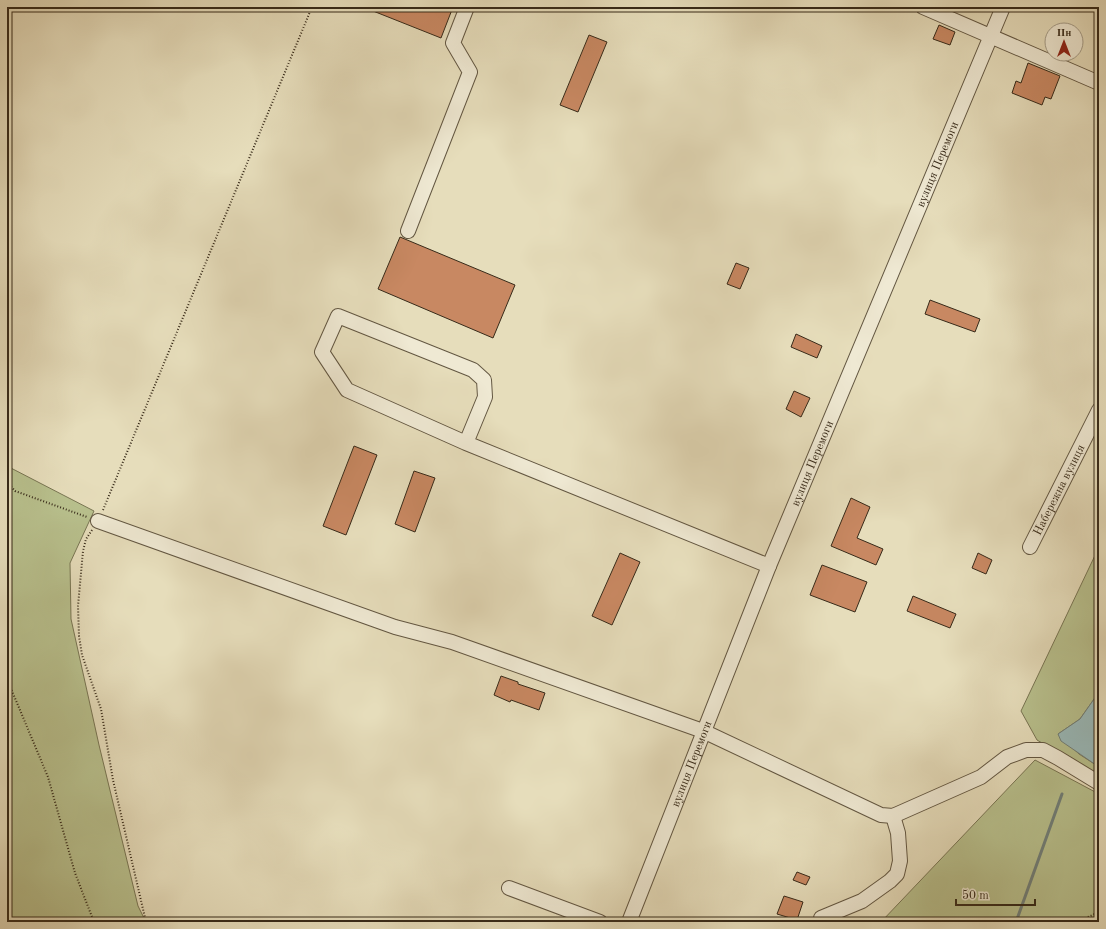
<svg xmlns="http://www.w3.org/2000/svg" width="1106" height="929" viewBox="0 0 1106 929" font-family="'Old Standard TT',serif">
<rect width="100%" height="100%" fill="#e6ddbb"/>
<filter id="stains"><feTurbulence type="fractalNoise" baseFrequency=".005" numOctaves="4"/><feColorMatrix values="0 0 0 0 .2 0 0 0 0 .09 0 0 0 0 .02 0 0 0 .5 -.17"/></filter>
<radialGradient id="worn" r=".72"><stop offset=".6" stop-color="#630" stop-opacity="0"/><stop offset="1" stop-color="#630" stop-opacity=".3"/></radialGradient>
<g fill="#b8c08d" stroke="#787553">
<polygon points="7,466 94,511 70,563 71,619 99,745 138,906 146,922 7,922"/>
<polygon points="1099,547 1099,692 1080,719 1058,734 1079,754 1099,767 1099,777 1037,740 1021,711"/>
<polygon points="1035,760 1099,794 1099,922 881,922"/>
</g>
<polygon fill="#9ababa" stroke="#72807a" points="1099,692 1099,767 1061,741 1058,734 1080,719"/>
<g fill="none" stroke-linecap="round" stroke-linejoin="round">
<polyline stroke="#72807a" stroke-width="3" points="1016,922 1062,794"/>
</g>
<g fill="#c88862" stroke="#372a19">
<polygon points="363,7 453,7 441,38"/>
<polygon points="939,25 955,32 950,45 933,39"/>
<polygon points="589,35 607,42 578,112 560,105"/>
<polygon points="1028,63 1060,76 1051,99 1045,97 1042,105 1012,93 1016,81 1021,83"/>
<polygon points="400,237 515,285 493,338 378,289"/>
<polygon points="736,263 749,268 740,289 727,284"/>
<polygon points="930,300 980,319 975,332 925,314"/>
<polygon points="796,334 822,346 817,358 791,347"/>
<polygon points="794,391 810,398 801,417 786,409"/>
<polygon points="354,446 377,455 346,535 323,526"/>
<polygon points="414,471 435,478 415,532 395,524"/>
<polygon points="851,498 870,507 857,538 883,549 876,565 831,546"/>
<polygon points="620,553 640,562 612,625 592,616"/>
<polygon points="978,553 992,560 986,574 972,568"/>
<polygon points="822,565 867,582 855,612 810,595"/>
<polygon points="913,596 956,614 950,628 907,611"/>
<polygon points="501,676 518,682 518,684 545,693 539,710 511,700 510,702 494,695"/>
<polygon points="797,872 810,877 806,885 793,880"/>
<polygon points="784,896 803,902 797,920 777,914"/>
</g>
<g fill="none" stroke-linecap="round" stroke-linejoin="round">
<g stroke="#635742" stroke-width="16">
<g id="minor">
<polyline points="923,7 1099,83"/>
<polyline points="408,231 470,72 453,43 467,7"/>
<polyline points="466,443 485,397 484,380 473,370 338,316 322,352 347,390 466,443 769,566"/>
<polyline points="98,521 395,627 452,642 703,731 881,815 893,816 981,777 1007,757 1026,750 1043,750 1058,758 1099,783"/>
<path id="s1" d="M1030,547l69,-137"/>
<polyline points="509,888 600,922"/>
<polyline points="821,918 862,901 890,881 897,874 900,861 898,833 893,816"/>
<path id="s2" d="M629,922l140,-356 234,-559"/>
</g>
</g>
<g stroke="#372a19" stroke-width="2" stroke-dasharray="1 2" stroke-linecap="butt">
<polyline points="7,482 15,491 87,517"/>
<polyline points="103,510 312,7"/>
<polyline points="92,530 86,539 83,551 78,606 79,636 82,655 101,709 113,780 146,922"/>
<polyline points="7,679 48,777 75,873 94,922"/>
<polyline points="1077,922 1099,912"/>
</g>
<use href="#minor" stroke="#efe9d3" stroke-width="14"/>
</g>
<g text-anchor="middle" stroke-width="3.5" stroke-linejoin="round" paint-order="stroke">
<g font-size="12" fill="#372a19" stroke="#efe9d3">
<text dy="4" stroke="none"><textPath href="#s2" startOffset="818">вулиця Перемоги</textPath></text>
<text dy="4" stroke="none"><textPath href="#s2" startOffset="494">вулиця Перемоги</textPath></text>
<text dy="4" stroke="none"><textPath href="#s1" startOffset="64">Набережна вулиця</textPath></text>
<text dy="4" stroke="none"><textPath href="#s2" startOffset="170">вулиця Перемоги</textPath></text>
</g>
</g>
<rect width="1106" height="929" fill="none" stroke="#e6ddbb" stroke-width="24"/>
<rect x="8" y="8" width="1090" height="913" fill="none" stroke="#372a19" stroke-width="2"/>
<rect x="12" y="12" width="1082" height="905" fill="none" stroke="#372a19"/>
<g transform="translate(1064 42)"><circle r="19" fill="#efe9d3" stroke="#a59d89"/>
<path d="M0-3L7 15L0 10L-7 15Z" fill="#8f2418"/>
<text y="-6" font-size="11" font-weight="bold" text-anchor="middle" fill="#372a19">Пн</text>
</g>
<path d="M956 899v6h79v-6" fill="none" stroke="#372a19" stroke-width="2"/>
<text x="962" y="899" font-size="12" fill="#372a19" stroke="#efe9d3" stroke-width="3" paint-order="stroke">50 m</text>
<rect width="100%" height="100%" filter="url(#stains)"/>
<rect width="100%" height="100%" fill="url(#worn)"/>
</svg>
